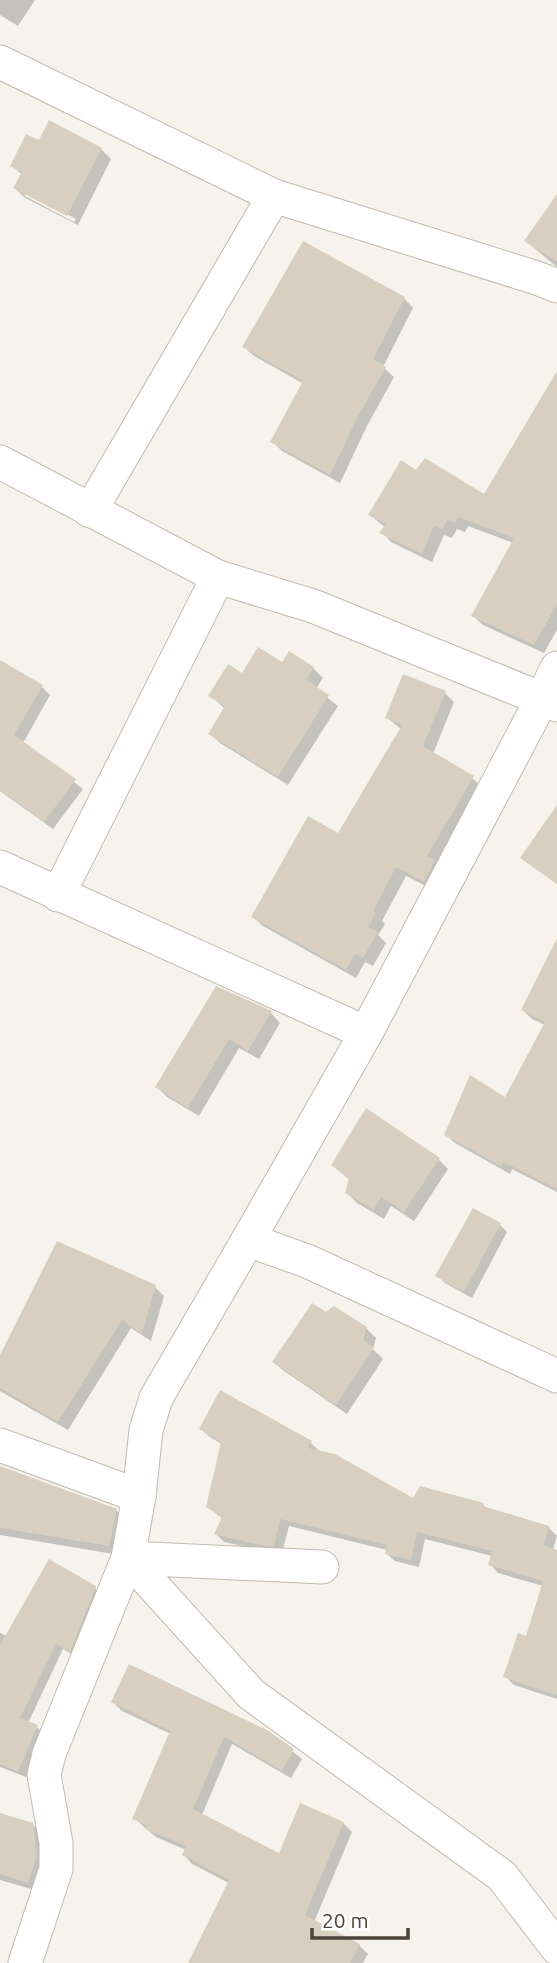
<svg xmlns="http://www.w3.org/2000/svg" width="557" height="1963" viewBox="0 0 557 1963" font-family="Ubuntu,sans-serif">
<rect width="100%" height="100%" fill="#f6f3ec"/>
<g fill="#0003" fill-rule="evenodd">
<polygon points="0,0 35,0 18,26 0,15"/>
<path d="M40,143l61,6 10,10 -33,66 -53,-27 -10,-10 7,-13 -10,-10zM25,192l51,27 -2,3 -49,-26z"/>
<polygon points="557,197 557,267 526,241"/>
<polygon points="404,298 413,308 383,367 394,377 367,426 340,483 282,451 272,441 304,384 254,356 244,347"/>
<polygon points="557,388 557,630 544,653 483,625 473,616 513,543 468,526 465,532 457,529 452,538 444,535 432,562 391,542 382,532 386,528 370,515 417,472 485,497"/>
<polygon points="0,662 42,687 50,695 23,743 83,789 53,829 0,791"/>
<polygon points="283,664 313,668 323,678 316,689 338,706 288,785 220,743 210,733 225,709 210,695 243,675"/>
<polygon points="445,693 454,702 433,754 472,778 482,787 434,890 406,876 382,921 385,924 378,935 386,943 373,966 365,962 356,978 263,926 253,917 339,835 401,729 387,718"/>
<polygon points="557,942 557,1192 512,1169 510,1174 455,1143 446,1135 505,1100 545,1025 532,1019 523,1010"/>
<polygon points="217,988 271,1013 280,1023 259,1059 239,1048 199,1116 167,1097 157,1087"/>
<polygon points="438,1159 448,1169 414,1221 391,1206 384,1219 357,1203 347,1193 351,1181 333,1165"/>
<polygon points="474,1210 500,1225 507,1232 472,1298 445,1283 438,1276"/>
<polygon points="155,1287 164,1296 151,1341 131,1328 68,1430 0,1391 0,1359"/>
<polygon points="326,1314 366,1328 376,1338 373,1349 383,1359 347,1414 284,1371 274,1362"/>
<polygon points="201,1429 311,1443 319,1451 413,1501 483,1505 488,1509 548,1527 557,1536 553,1550 557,1551 557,1699 514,1685 505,1676 527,1638 543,1586 498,1573 490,1564 492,1556 425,1539 419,1567 395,1561 386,1553 387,1550 289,1526 282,1553 268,1552 224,1542 216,1534 223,1519 208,1507 223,1445 210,1437"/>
<polygon points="0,1467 116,1510 126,1520 119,1555 0,1535"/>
<polygon points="95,1588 102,1595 77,1657 63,1649 28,1723 37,1727 44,1734 26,1777 0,1767 0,1633 7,1636"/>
<polygon points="113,1702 266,1731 302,1759 291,1778 232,1744 202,1815 280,1856 343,1823 352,1832 314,1922 359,1945 368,1954 363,1963 190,1963 229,1883 192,1864 184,1855 186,1850 156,1837 135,1819 171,1734 122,1711"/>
<polygon points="0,1815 32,1824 42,1834 38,1891 0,1880"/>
</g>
<g fill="#d8cfc1">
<polygon points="49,120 102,148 67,216 13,188 22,172 10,166 26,134 39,140"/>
<polygon points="557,194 557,262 524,241"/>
<polygon points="303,241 405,297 373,359 386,367 358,416 330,475 270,442 303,381 242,347"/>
<polygon points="557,371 557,604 534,645 471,616 514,538 458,517 455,523 447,520 442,529 434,526 422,554 379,533 386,524 368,515 401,460 416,470 425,458 484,494"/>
<polygon points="258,647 282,662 289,651 314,667 306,680 329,695 278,777 208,734 225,706 208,696 228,664 242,673"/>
<polygon points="0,660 43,685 14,735 76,779 44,822 0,790"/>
<polygon points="403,674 446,691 423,746 474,776 427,856 435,860 424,882 396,867 373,911 376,913 368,927 378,932 363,958 355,954 346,970 251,917 308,816 338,833 402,725 385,718"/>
<polygon points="557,805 557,884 520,858"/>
<polygon points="557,938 557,1189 503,1162 501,1166 444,1135 470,1075 505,1097 545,1022 521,1010"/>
<polygon points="216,986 272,1011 248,1051 229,1039 188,1108 155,1087"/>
<polygon points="366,1108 440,1158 404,1212 381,1197 374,1210 345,1193 349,1179 331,1165"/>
<polygon points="473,1208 501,1223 464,1292 435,1276"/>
<polygon points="57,1241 156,1285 142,1334 122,1320 58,1422 0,1388 0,1355"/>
<polygon points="312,1303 326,1312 334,1306 367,1327 363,1340 374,1348 336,1405 272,1362"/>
<polygon points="220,1390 312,1441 308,1448 335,1454 413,1498 420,1486 484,1503 483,1506 549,1526 544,1545 557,1550 557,1695 503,1677 518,1633 526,1636 543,1581 488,1565 492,1551 417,1532 411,1560 385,1554 387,1545 280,1519 274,1546 259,1545 214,1534 222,1517 206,1507 221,1442 199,1429"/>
<polygon points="0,1466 117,1509 109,1546 0,1528"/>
<polygon points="49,1559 96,1586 70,1652 56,1644 20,1718 38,1725 18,1772 0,1764 0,1645"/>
<polygon points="129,1664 267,1730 294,1749 282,1771 224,1737 193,1809 279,1853 300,1803 344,1822 305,1915 360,1944 350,1963 188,1963 229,1880 182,1855 186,1846 145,1829 146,1825 132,1819 170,1731 111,1702"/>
<polygon points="0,1813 33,1823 37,1855 28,1883 0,1874"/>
</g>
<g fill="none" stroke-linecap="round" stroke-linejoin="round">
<g stroke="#c2bbae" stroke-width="35">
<g id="minor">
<polyline points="0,62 274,196 537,278 557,286"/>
<polyline points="0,462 218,577 313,606 542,699 557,668"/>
<polyline points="90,511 274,196"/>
<polyline points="0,867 366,1033"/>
<polyline points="58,895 218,577"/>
<polyline points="248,1240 366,1033 542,699 557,705"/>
<polyline points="0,1445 139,1496 128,1558 49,1754 44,1775 56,1843 56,1869 25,1963"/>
<polyline points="139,1496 146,1430 156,1398 248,1240 307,1261 557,1376"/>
<polyline points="128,1558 251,1694 502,1876 557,1948"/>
<polyline points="128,1558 322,1567"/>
</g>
</g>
<use href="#minor" stroke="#fff" stroke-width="33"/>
</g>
<path d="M312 1928v10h96v-10" fill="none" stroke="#4b4439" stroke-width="3.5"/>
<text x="322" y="1928" font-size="21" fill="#4b4439" stroke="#ffffff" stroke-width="5" paint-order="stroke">20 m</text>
</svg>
